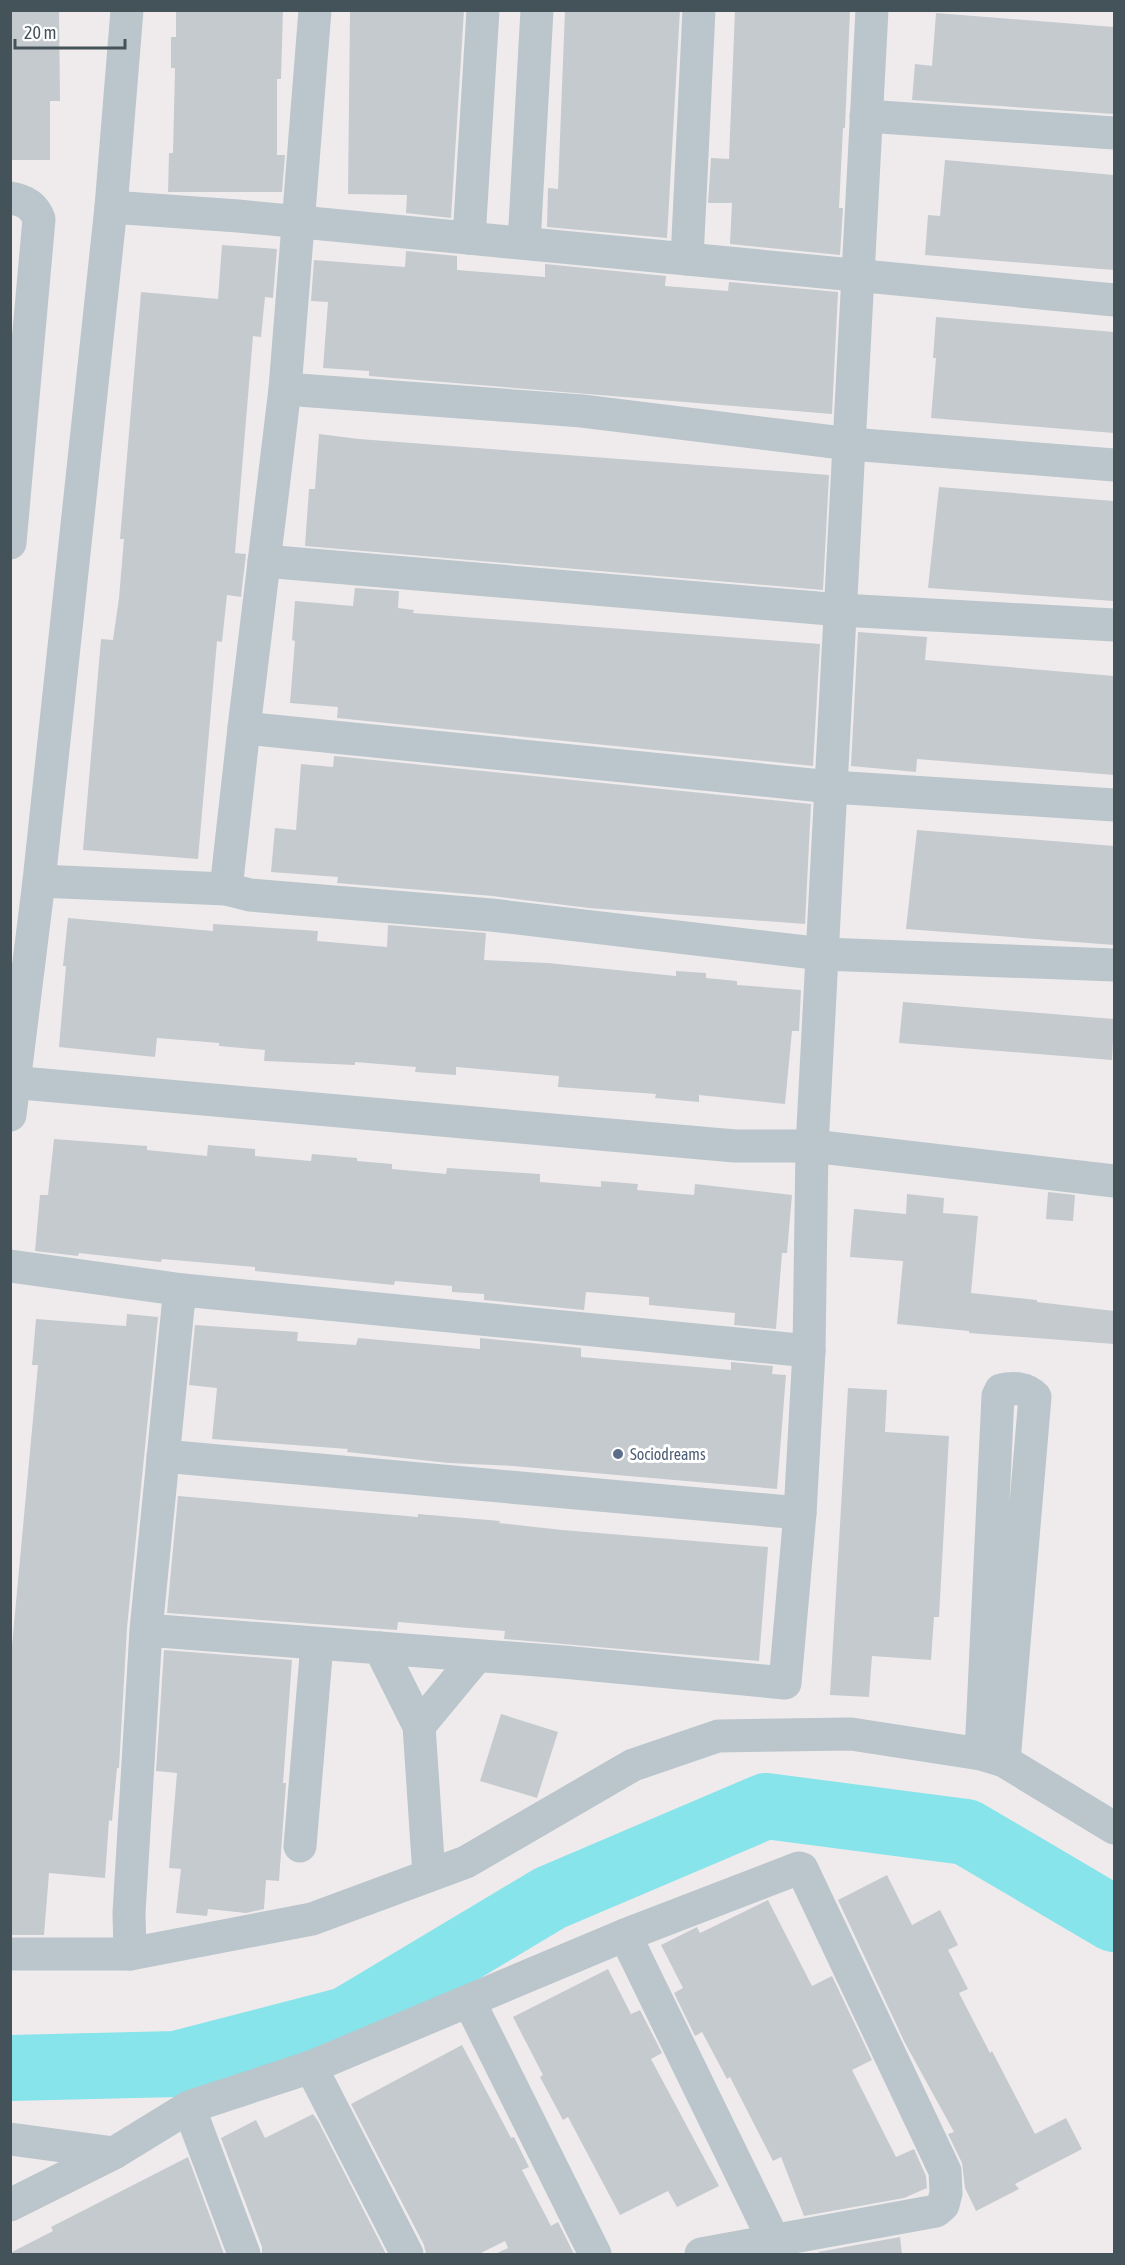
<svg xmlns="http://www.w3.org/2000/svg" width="1125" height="2265" viewBox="0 0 1125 2265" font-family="'Asap Condensed',sans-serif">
<rect width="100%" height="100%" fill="#efebec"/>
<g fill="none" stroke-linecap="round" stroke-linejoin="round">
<polyline stroke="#86e4ea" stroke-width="66" points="10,2068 176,2064 346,2020 550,1898 766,1806 966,1832 1114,1919"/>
</g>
<g fill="#c5cacf">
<polygon points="10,10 59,10 60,101 50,101 50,160 10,160"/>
<polygon points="176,10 283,10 281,79 277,79 277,155 285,155 282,192 168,192 169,153 173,153 175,68 171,68 171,37 176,37"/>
<polygon points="350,10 464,10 451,218 406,213 407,195 348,194"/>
<polygon points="565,10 680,10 667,238 547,227 548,188 558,189"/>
<polygon points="735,10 850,10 845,128 843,128 839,208 843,208 840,255 730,244 732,203 708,203 711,158 729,159"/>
<polygon points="936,13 1114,27 1114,114 912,100 915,64 932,66"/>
<polygon points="945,160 1114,175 1114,270 925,255 928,215 940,216"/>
<polygon points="222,245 277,249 273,298 265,297 261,337 253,336 235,553 246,554 241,597 227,595 222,642 217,641 198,859 83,850 101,639 113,640 119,598 124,539 120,539 141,292 218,299"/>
<polygon points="406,251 457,256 457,270 545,277 545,264 666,276 665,286 728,291 729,282 838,292 832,414 369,376 369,371 323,368 328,302 311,301 314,260 405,267"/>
<polygon points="936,317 1114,332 1114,433 931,418 936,358 933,358"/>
<polygon points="319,434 359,439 829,475 823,590 305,546 309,489 315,489"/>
<polygon points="939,487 1114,501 1114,601 928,588"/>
<polygon points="355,588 399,591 398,608 414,610 413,613 820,644 813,766 337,718 338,707 290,703 295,641 292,640 295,601 353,606"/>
<polygon points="858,632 927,637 925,660 1114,676 1114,775 917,759 916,772 851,766"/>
<polygon points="334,756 811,804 805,924 589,908 493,896 337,883 338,877 271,872 275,828 296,830 301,764 333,767"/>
<polygon points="917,830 1114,846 1114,945 906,929"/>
<polygon points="68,918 213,931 213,924 318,931 317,941 387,947 388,925 486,933 484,960 548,963 676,976 676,971 706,973 706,978 737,981 737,985 801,990 799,1031 792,1031 785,1104 699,1095 699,1102 655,1098 656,1094 558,1087 559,1076 456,1067 456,1075 415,1072 416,1067 355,1062 355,1065 264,1061 265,1050 219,1046 219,1043 157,1038 155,1057 59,1047 66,966 63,966"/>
<polygon points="903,1002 1114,1019 1112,1060 899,1043"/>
<polygon points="54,1139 147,1146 147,1150 207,1156 208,1145 255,1149 255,1156 311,1161 312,1154 357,1158 357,1161 392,1164 392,1169 446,1174 447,1168 540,1174 540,1182 601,1187 601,1181 638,1184 637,1190 694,1195 695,1184 792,1195 787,1253 782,1253 776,1329 734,1325 735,1313 649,1305 649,1297 586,1292 584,1310 484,1300 484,1294 452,1292 452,1286 395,1281 394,1285 255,1271 255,1267 162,1259 161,1262 79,1253 78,1256 35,1251 40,1195 48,1195"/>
<polygon points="1048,1192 1075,1195 1073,1221 1046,1219"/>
<polygon points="907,1194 944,1198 943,1213 978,1216 971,1293 1037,1300 1037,1302 1114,1311 1114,1344 969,1333 969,1331 897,1324 903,1261 850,1257 854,1209 906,1214"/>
<polygon points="127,1314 158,1317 127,1628 119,1768 117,1768 112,1821 109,1820 105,1878 49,1873 44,1935 10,1935 10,1667 38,1365 32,1365 36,1319 126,1326"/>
<polygon points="195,1325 298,1332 297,1341 356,1345 358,1338 480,1349 480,1338 581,1348 581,1357 731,1370 731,1362 773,1366 772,1374 786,1375 777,1489 513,1466 449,1463 347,1452 348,1449 212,1439 217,1388 189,1385"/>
<polygon points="848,1388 887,1390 885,1432 949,1436 939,1617 934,1617 931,1660 872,1656 869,1697 830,1695"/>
<polygon points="178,1496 418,1517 418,1514 500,1521 499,1523 562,1530 768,1547 759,1661 504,1639 505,1631 398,1622 397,1630 167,1613"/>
<polygon points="164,1650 292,1660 283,1783 286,1783 279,1881 266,1880 264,1909 246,1913 208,1909 207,1916 176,1913 181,1869 169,1868 177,1773 156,1771"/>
<polygon points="501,1714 558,1732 537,1798 480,1781"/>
<polygon points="887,1875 912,1925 940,1910 958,1945 948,1950 968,1989 959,1993 990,2053 992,2051 1035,2134 1066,2118 1082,2149 1015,2184 1019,2189 976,2211 965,2188 962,2163 948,2134 954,2132 905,2043 838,1900"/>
<polygon points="768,1900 812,1986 832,1976 872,2060 852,2070 896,2157 914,2149 926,2176 927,2188 904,2198 804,2216 781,2157 773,2161 730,2077 727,2079 702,2032 695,2036 674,1993 683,1988 661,1945 697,1927 700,1933"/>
<polygon points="608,1969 631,2014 640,2010 662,2053 651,2059 719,2186 677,2207 668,2191 620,2215 568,2117 563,2120 540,2077 543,2075 513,2017"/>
<polygon points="462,2045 511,2138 514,2137 529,2167 522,2170 551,2226 558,2222 574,2254 495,2254 508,2248 505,2241 479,2254 426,2254 424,2245 351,2104"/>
<polygon points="313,2114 318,2121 386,2254 262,2254 262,2247 221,2138 256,2120 265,2138"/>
<polygon points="188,2157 224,2254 10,2254 10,2253 53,2231 51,2227"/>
<polygon points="900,2237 902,2254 820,2254 818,2252"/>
</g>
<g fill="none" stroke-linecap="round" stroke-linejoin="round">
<g stroke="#bac6cb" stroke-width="33">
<polyline points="866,116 1114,133"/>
<path d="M10,198c14,2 24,7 29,21l-29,324"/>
<polyline points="111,207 127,10"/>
<polyline points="469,238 483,10"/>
<polyline points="524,243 537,10"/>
<polyline points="687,259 699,10"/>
<polyline points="285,389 582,411 850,444 1114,465"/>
<polyline points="264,561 841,610 1114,625"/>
<polyline points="244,728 285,389 315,10"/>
<polyline points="39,881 226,889 250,895 491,915 823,954 1114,965"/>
<polyline points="226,889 244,728 832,787 1114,805"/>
<polyline points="10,1082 735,1146 812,1146 872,10"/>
<polyline points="10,1115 39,881 111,207 238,216 1114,300"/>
<polyline points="10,1266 183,1290"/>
<polyline points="809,1351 812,1146 1114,1181"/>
<polyline points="163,1456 800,1513"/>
<polyline points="380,1648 419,1726 429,1875"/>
<polyline points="419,1726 477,1656"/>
<path d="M981,1754l17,-358 3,-6c12,-3 26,-2 34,7l-31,364"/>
<polyline points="300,1846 317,1644"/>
<polyline points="625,1935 774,2241 777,2254"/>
<polyline points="10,1954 130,1954 312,1919 466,1862 633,1765 718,1736 851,1734 981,1754 1004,1761 1114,1828"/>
<polyline points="130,1954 129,1913 146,1630 178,1307 183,1290 809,1351 800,1513 785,1683 563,1662 146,1630"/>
<polyline points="469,2001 595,2254"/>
<polyline points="311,2067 407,2254"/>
<polyline points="189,2107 244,2254"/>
<polyline points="10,2139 114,2153 189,2107 311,2067 625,1935 799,1868 802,1869 945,2171 946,2193 943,2205 936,2211 701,2254"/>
<polyline points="10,2205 114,2153"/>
</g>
</g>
<circle fill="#5c6f8a" stroke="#fff" stroke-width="2" cx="618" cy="1454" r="6"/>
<g text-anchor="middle" stroke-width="6" stroke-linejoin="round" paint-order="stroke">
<g font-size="16" fill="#4e5e75" stroke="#fff" text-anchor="start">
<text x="630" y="1460">Sociodreams</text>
</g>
</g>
<rect width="1125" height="2265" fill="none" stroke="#445259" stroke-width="24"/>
<path d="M15 39v9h110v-9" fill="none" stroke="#445259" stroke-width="3"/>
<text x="24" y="39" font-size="18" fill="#445259" stroke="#ffffff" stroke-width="4.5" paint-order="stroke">20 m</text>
</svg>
